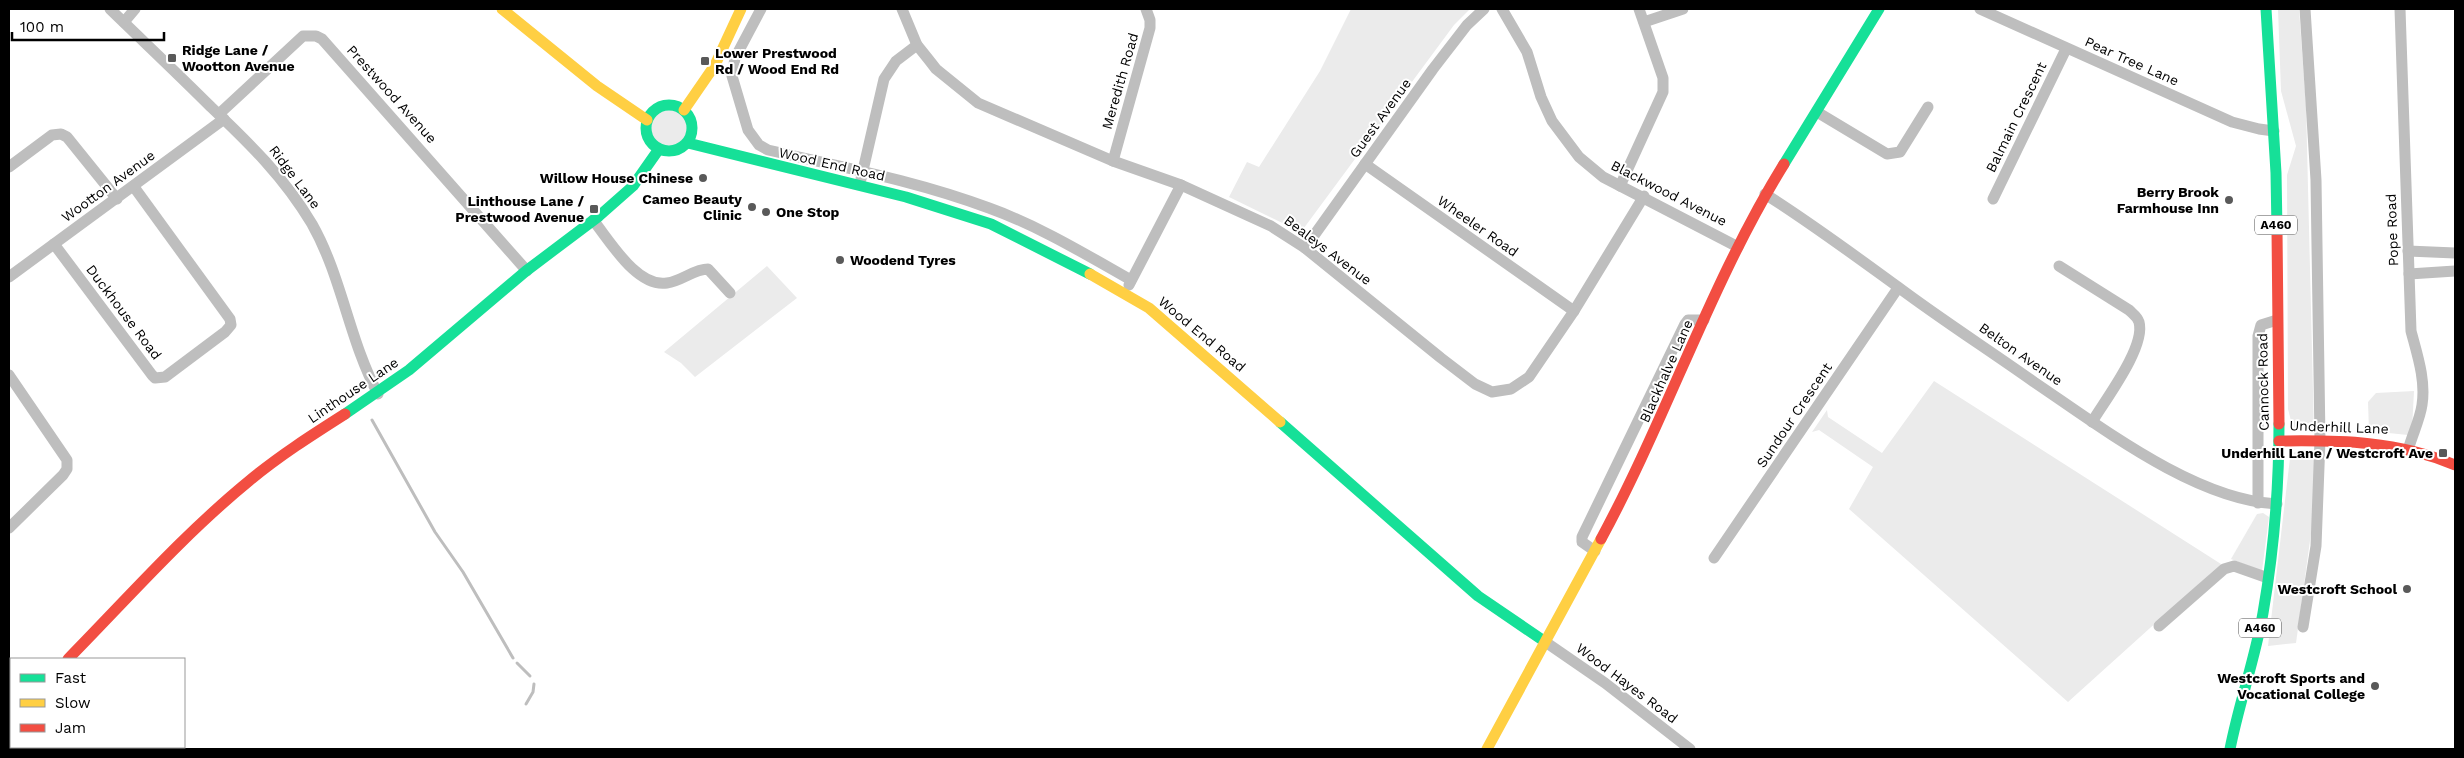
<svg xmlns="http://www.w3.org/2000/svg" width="2464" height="758" viewBox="0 0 2464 758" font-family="'Work Sans',sans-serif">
<rect width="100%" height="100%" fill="#fff"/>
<g fill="#ebebeb">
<polygon points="1351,9 1470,9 1454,25 1301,232 1229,197 1247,162 1259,167 1320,71"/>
<polygon points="2278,9 2299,9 2306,106 2314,432 2297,431 2292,425 2288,409 2287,175 2296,146 2281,91"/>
<circle cx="669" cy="128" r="18"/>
<polygon points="767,266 797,298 695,377 681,363 664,352"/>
<polygon points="1934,381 2221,564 2068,702 1849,509 1873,467 1819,430 1812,432 1827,410 1828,417 1882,453"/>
<polygon points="2414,391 2412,429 2408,435 2369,431 2368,402 2376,393"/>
<polygon points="2300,451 2309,451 2315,456 2312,526 2296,643 2268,646 2290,458 2293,453"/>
<polygon points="2263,513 2269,517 2262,571 2231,559 2257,514"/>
</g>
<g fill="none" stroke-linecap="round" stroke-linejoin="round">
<g stroke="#bebebe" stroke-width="3">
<polyline points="372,420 435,532 463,572 513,658"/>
<polyline points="517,663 530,676"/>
<polyline points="526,704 533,692 534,684"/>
</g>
<g stroke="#bebebe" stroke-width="11">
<path d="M110,9c34,33 68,65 101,98 39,37 73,70 101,117 30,53 37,116 66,170"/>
<path d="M761,9l-26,49 -3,18 16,54 11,15 9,5c74,17 149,31 221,58 50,18 96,46 142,72"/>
<polyline points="902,9 917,45 929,60 936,69 978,103 1113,161 1181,185 1271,226 1305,248 1441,358 1475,384 1492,392 1511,389 1529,377 1574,311 1644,196"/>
<polyline points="1502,9 1527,52 1541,97 1552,121 1579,157 1603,177 1738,247"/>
<polyline points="1980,9 2232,122 2259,129 2274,131"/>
<path d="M2400,9l11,322c6,23 15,49 11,74 -2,14 -9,28 -13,42"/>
<polyline points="124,22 135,9"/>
<polyline points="1644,22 1683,9"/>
<polyline points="1817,112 1887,154 1900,152 1928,107"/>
<polyline points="219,114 303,36 316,36 322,39 527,271"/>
<polyline points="1113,161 1150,28 1150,20 1146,9"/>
<polyline points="1365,164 1574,311"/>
<polyline points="9,167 52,135 61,134 67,137 117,199"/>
<polyline points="861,179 884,79 896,61 917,45"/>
<polyline points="1620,186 1663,92 1663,78 1639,9"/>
<path d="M1765,194c46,29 89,61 133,93 44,33 91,63 136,95 67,45 161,118 243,122"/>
<polyline points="1993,199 2066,49"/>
<path d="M593,220c17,21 44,68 74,63 15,-2 27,-14 41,-14l22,24"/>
<polyline points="54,244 152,375 155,378 165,377 225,332 231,325 230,319 134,187"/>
<polyline points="1305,248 1433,69 1467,25 1484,9"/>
<polyline points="2408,251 2455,253"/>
<path d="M2059,266l70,44c4,4 8,6 10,12 7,25 -34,78 -47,100"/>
<polyline points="2409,274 2455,271"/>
<polyline points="9,277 224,119"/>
<polyline points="1129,285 1181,185"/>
<polyline points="9,375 67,460 67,469 63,475 9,528"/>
<polyline points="2258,503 2258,336 2261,325 2277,320"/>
<polyline points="1595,551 1582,542 1582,537 1685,324 1688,320 1704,320"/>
<polyline points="1714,558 1898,288"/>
<polyline points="2159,626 2224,569 2234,566 2268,578"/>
<polyline points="2303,627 2316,546 2320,440 2316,180 2305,9"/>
<polyline points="1544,641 1605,683 1690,749"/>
</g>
<g stroke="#16e098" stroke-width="11">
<polyline points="2266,9 2276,173 2277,230"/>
<circle cx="669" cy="128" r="23"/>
<polyline points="688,143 906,197 991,224 1090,274"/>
<polyline points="1784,164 1879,9"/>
<polyline points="345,414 409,370 526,271 599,216 633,186 659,149"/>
<polyline points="1280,422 1478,596 1544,641"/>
<polyline points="9,718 11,716"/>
<path d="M2230,749c9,-46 25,-90 33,-136 11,-63 16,-126 16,-189"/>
</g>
<g stroke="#ffcf43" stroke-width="11">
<polyline points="502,9 597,86 647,120"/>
<polyline points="684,110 715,65 741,9"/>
<polyline points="1090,274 1149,308 1280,422"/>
<polyline points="1487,749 1601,539"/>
</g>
<g stroke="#f24e42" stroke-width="11">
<polyline points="2277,230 2279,424"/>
<path d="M2279,441c62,-1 119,0 176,24"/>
<path d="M1601,539c66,-122 110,-257 183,-375"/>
<path d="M68,659c59,-60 115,-124 181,-178 30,-25 63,-46 96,-67"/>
</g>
</g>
<g fill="#595959" stroke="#fff" stroke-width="2">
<rect x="167" y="53" width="10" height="10" rx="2.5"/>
<rect x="700" y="56" width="10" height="10" rx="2.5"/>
<circle cx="703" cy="178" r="5"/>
<circle cx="2229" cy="200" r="5"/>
<circle cx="752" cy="207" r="5"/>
<rect x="589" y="204" width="10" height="10" rx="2.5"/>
<circle cx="766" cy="212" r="5"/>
<circle cx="840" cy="260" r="5"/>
<rect x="2438" y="448" width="10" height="10" rx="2.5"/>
<circle cx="2407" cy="589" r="5"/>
<circle cx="2375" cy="686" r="5"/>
</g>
<g text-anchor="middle" stroke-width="4" stroke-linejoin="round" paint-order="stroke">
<g fill="#fff" stroke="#4c4c4c" stroke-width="1">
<rect x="2255" y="215.5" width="42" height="19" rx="4"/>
<rect x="2239" y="618.5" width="42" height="19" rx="4"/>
</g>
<g font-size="12" font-weight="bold" fill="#000">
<text x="2276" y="229">A460</text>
<text x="2260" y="632">A460</text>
</g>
<g font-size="14" font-weight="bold" fill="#000" stroke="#fff" text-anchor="end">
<text x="182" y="55" text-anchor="start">Ridge Lane /<tspan x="182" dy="16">Wootton Avenue</tspan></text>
<text x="715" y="58" text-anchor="start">Lower Prestwood<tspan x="715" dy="16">Rd / Wood End Rd</tspan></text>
<text x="693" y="183">Willow House Chinese</text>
<text x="2219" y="197">Berry Brook<tspan x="2219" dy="16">Farmhouse Inn</tspan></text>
<text x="742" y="204">Cameo Beauty<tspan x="742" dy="16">Clinic</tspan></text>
<text x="584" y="206">Linthouse Lane /<tspan x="584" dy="16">Prestwood Avenue</tspan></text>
<text x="776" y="217" text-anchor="start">One Stop</text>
<text x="850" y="265" text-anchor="start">Woodend Tyres</text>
<text x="2433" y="458">Underhill Lane / Westcroft Ave</text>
<text x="2397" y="594">Westcroft School</text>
<text x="2365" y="683">Westcroft Sports and<tspan x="2365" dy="16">Vocational College</tspan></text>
</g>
<g font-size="14" fill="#000" stroke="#fff">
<text transform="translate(2132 61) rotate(24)" y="5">Pear Tree Lane</text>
<text transform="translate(1120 81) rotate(-74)" y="5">Meredith Road</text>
<text transform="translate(392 94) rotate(48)" y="5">Prestwood Avenue</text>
<text transform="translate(2016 117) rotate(-64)" y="5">Balmain Crescent</text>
<text transform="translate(1380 118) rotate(-54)" y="5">Guest Avenue</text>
<text transform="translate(832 164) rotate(13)" y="5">Wood End Road</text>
<text transform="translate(295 177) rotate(53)" y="5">Ridge Lane</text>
<text transform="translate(108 186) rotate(-36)" y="5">Wootton Avenue</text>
<text transform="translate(1669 193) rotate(27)" y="5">Blackwood Avenue</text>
<text transform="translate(1478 226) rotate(35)" y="5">Wheeler Road</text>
<text transform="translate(2392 230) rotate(-92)" y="5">Pope Road</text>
<text transform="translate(1328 250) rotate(37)" y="5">Bealeys Avenue</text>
<text transform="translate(124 312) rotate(53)" y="5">Duckhouse Road</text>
<text transform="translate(1202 334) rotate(40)" y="5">Wood End Road</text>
<text transform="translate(2021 354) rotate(35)" y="5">Belton Avenue</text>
<text transform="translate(1666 371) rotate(-66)" y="5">Blackhalve Lane</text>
<text transform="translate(2263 382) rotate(-91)" y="5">Cannock Road</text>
<text transform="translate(353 390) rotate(-34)" y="5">Linthouse Lane</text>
<text transform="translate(1794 415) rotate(-56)" y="5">Sundour Crescent</text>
<text transform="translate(2339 427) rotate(2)" y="5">Underhill Lane</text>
<text transform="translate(1627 683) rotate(37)" y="5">Wood Hayes Road</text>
</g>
</g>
<rect width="2464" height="758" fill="none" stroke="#000000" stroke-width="20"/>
<rect x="10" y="658" width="175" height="90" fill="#ffffff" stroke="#999999"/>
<rect x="20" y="674" width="25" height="8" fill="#16e098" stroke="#999999"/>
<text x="55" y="683" font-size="15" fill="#000000">Fast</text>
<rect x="20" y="699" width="25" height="8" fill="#ffcf43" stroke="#999999"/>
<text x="55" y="708" font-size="15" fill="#000000">Slow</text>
<rect x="20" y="724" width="25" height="8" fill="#f24e42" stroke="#999999"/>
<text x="55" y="733" font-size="15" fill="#000000">Jam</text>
<path d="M12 32v8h152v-8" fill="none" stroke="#000000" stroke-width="2.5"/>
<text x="20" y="32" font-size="15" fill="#000000" stroke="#ffffff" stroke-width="4" paint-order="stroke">100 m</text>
</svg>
